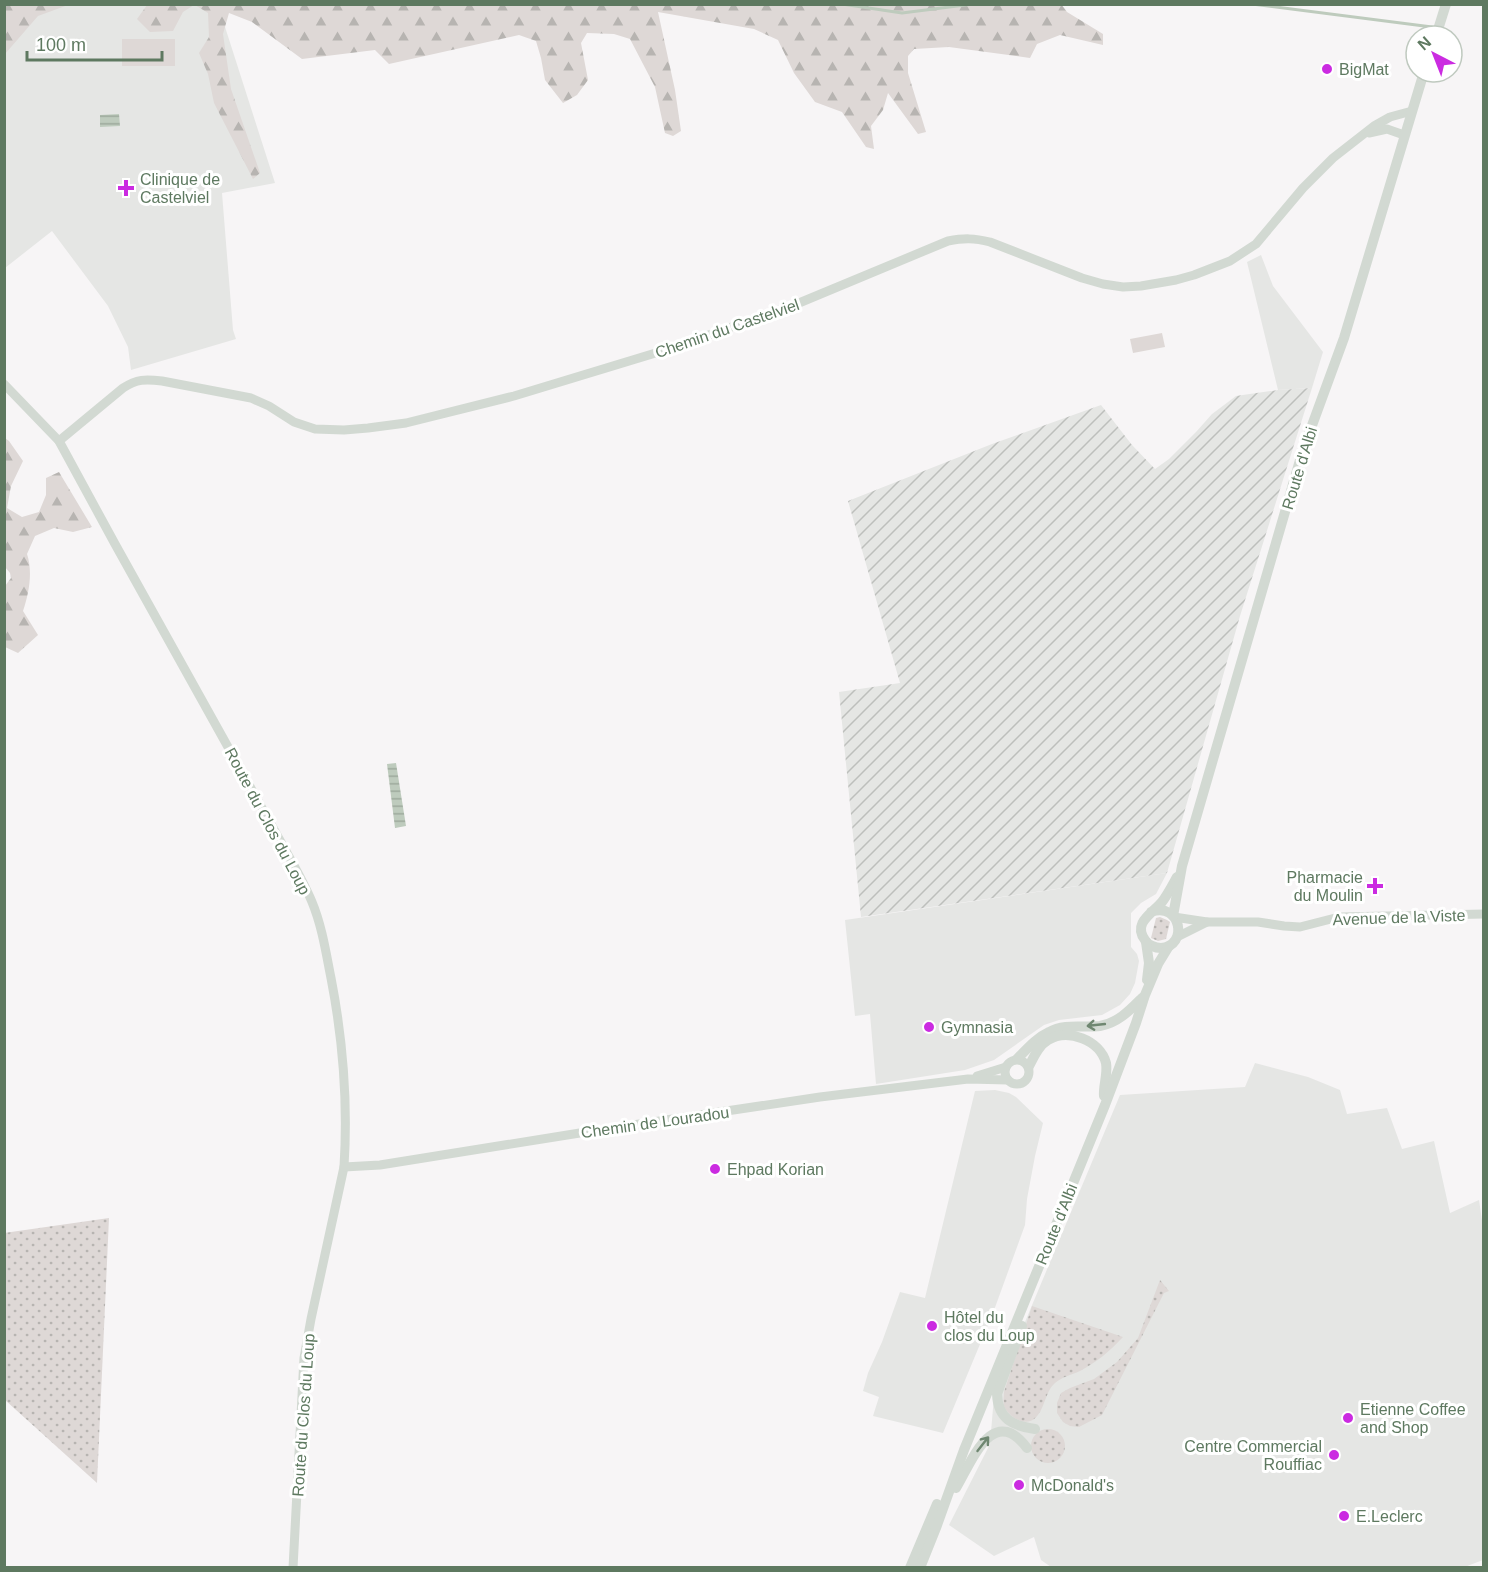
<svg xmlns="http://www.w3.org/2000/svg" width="1488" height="1572" viewBox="0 0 1488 1572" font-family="Arial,sans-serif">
<defs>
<pattern id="industrial-furrows" width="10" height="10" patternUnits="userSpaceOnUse" patternTransform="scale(1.5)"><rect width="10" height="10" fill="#e5e6e4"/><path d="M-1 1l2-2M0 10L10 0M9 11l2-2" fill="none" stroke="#bdbfbc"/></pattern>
<pattern id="grass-dots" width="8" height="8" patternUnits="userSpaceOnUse" patternTransform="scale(1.5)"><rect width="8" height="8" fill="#ded8d6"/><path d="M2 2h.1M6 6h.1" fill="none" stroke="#b7b4b1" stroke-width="1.8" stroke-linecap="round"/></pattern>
<pattern id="forest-firs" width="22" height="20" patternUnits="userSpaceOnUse" patternTransform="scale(1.5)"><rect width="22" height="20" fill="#ded8d6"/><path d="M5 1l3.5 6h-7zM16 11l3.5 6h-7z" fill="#b7b4b1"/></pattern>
<pattern id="water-rules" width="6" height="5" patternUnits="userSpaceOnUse" patternTransform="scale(1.5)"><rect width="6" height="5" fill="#becbbd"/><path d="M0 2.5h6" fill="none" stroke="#9eaa9d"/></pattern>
</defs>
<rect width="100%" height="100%" fill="#f7f5f6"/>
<g fill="#e5e6e4">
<polygon points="5,5 218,5 275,183 222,193 233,330 236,339 131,370 128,347 108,306 52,231 5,268"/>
<polygon points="1261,255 1273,286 1323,352 1312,388 1278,390 1247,262"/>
<polygon points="1167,873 1156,894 1141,903 1131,913 1131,947 1137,954 1139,961 1135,983 1130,994 1120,1005 1102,1015 1059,1020 1044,1025 994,1060 965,1070 876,1084 870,1014 855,1016 845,920"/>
<polygon points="1255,1063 1308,1077 1340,1090 1347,1114 1387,1108 1402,1149 1434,1141 1450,1213 1479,1200 1484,1234 1483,1560 1462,1568 1051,1567 1041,1560 1034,1537 994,1556 949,1525 990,1444 994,1396 1120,1095 1245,1087"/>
<polygon points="995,1090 1009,1093 1016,1097 1043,1123 1035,1156 1027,1199 1025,1225 993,1313 943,1433 873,1416 879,1397 863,1391 868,1373 882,1342 900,1292 925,1298 975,1091"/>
</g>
<polygon fill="url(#industrial-furrows)" points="1312,388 1240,616 1167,873 861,917 839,692 900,683 848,501 992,444 1101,405 1132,445 1155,469 1169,459 1196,432 1212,414 1236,396 1278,390"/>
<g fill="url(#grass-dots)">
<polygon points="1160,917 1167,920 1170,922 1166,939 1158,941 1151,938 1156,918"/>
<polygon points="109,1218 97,1483 5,1400 4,1233"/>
<polygon points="1160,1280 1169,1291 1164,1293 1102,1415 1079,1427 1070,1426 1063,1422 1057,1413 1057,1403 1061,1393 1070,1388 1094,1379 1117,1362 1138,1338"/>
<path d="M1032,1306l91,31c-13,14 -26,25 -43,34 -9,4 -18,6 -25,12 -11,10 -10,28 -21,36 -10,8 -26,-3 -30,-13 -1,-5 0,-9 0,-14z"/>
<circle cx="1048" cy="1446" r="17"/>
</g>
<g fill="url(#forest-firs)">
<polygon points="5,4 68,4 68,5 38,16 5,54"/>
<polygon points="1061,4 1067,12 1103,34 1103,45 1060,35 1037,44 1030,58 949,47 914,49 908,56 908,73 926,132 918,134 888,93 883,110 871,126 874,149 866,147 842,112 815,102 794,73 778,40 754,29 658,12 675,90 681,131 673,136 665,133 655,87 630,39 614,34 587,33 581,43 588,80 577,95 563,103 545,80 541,58 536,41 519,35 389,64 375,50 302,59 252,22 229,13 223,34 231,89 260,173 253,179 214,103 208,74 199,53 209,37 208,13 195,5"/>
<polygon points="147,5 147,4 194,5 183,12 173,31 150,32 137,19"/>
<path d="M5,438l4,3 14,20 -12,25 -4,22 15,9 17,-5 7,-17v-17l13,-6 33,55 -19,5 -19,-4 -19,8 -8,18c6,18 2,39 -4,57l15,24 -20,18 -13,-6v-61l6,-8 -1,-5 -5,-6z"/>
</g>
<g fill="#ded8d6">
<rect x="122" y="39" width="53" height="27"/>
<polygon points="1162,333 1165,347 1133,353 1130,339"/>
</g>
<g fill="url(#water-rules)">
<polygon points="119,114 120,126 100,127 100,115"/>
<polygon points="396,763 406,826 395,828 387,764"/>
</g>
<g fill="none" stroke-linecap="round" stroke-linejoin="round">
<g stroke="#becbbd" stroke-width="3">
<polyline points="842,4 902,13 973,4"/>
<polyline points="1252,4 1432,27"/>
</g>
<g stroke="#d2d9d2" stroke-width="9">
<polyline points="1369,133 1387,129 1404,135"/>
<path d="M4,384l55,57 56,103 172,309c9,16 18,32 25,49 10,24 14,51 19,76 12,62 17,126 13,189l-33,152 -7,39 -11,210"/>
<path d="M59,441l64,-53c14,-9 22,-9 39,-7l89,17 18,8 25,16 21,7 29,1 24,-2 38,-5 108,-27 158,-48 127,-45 149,-62c16,-3 26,-3 42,1l92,36 21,6 20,3 18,-1 35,-6 18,-5 36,-14 26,-17 47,-56 30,-30 41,-32 16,-9 22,-6"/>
<polyline points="1174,917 1207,922 1258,922 1284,926 1300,927 1339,917 1484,914"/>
<polyline points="1177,937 1207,922"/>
<circle cx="1017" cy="1072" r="12"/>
<polyline points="977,1076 1006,1067"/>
<polyline points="344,1167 380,1165 586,1132 820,1097 968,1079 1008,1080"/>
</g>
<g stroke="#d2d9d2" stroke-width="10">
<polyline points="1436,36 1446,4"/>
<path d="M1151,912c30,-11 38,34 10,36 -6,0 -13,-3 -16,-8 -13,-17 8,-27 17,-38 6,-8 10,-16 15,-25"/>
<polyline points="1173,916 1182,866 1303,450 1344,338 1424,72"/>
<polyline points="1146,942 1149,963 1147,980"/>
<path d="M1017,1059c10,-10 19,-21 32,-27 16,-9 34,-4 51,-6 18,-3 30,-16 42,-28"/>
<path d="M1029,1066c5,-9 9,-20 19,-26 20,-12 52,0 58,23 2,11 -3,23 -2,33"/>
<path d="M1022,1326l-25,68c1,25 16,32 38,35"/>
<path d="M956,1488c16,-27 37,-85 71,-40"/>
<polyline points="910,1568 937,1504"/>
<polyline points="920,1568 936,1528 964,1450 1105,1105 1136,1023 1145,995 1158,964 1169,946"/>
</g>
</g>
<defs><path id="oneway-shaft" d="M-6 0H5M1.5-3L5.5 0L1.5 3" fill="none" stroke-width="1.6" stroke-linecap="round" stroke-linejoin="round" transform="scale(1.5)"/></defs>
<g stroke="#6f8771">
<use href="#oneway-shaft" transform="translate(1096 1025) rotate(174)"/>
<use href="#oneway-shaft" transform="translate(983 1444) rotate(-52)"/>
</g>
<g fill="#cb2be1" stroke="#fff" stroke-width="2">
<circle cx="1327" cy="69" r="6"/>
<path d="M123 179h6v6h6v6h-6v6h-6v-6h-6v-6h6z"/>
<path d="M1372 877h6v6h6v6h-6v6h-6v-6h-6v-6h6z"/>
<circle cx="929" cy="1027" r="6"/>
<circle cx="715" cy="1169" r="6"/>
<circle cx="932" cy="1326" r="6"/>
<circle cx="1348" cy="1418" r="6"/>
<circle cx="1334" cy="1455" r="6"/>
<circle cx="1019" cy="1485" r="6"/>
<circle cx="1344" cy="1516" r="6"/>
</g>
<g text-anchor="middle" stroke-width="6" stroke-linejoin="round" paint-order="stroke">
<g font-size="16" fill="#5e7960" stroke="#fff" text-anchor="start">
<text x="1339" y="75">BigMat</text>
<text x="140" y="185">Clinique de<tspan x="140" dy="18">Castelviel</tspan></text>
<text x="1363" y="883" text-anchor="end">Pharmacie<tspan x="1363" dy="18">du Moulin</tspan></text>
<text x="941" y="1033">Gymnasia</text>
<text x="727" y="1175">Ehpad Korian</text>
<text x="944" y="1323">Hôtel du<tspan x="944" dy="18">clos du Loup</tspan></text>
<text x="1360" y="1415">Etienne Coffee<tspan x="1360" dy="18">and Shop</tspan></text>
<text x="1322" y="1452" text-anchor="end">Centre Commercial<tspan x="1322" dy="18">Rouffiac</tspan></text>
<text x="1031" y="1491">McDonald's</text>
<text x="1356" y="1522">E.Leclerc</text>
</g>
<g font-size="16" fill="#5e7960" stroke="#fff">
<text transform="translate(727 328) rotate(-19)" y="6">Chemin du Castelviel</text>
<text transform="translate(1299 468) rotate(-73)" y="6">Route d'Albi</text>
<text transform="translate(268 821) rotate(62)" y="6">Route du Clos du Loup</text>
<text transform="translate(1399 917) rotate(-2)" y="6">Avenue de la Viste</text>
<text transform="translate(655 1122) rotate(-8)" y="6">Chemin de Louradou</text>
<text transform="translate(1056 1224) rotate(-68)" y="6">Route d'Albi</text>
<text transform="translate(303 1415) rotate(-86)" y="6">Route du Clos du Loup</text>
</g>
</g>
<rect width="1488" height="1572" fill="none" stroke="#5e7960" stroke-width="12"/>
<g transform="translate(1434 54) rotate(318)"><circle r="28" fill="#ffffff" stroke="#bfc9bf" stroke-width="1.5"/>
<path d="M0-4.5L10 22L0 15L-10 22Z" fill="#cb2be1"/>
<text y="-9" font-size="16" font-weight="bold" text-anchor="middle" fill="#5e7960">N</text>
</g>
<path d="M27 51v9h135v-9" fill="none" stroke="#5e7960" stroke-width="3"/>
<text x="36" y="51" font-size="18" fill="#5e7960" stroke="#ffffff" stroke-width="4.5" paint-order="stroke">100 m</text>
</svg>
